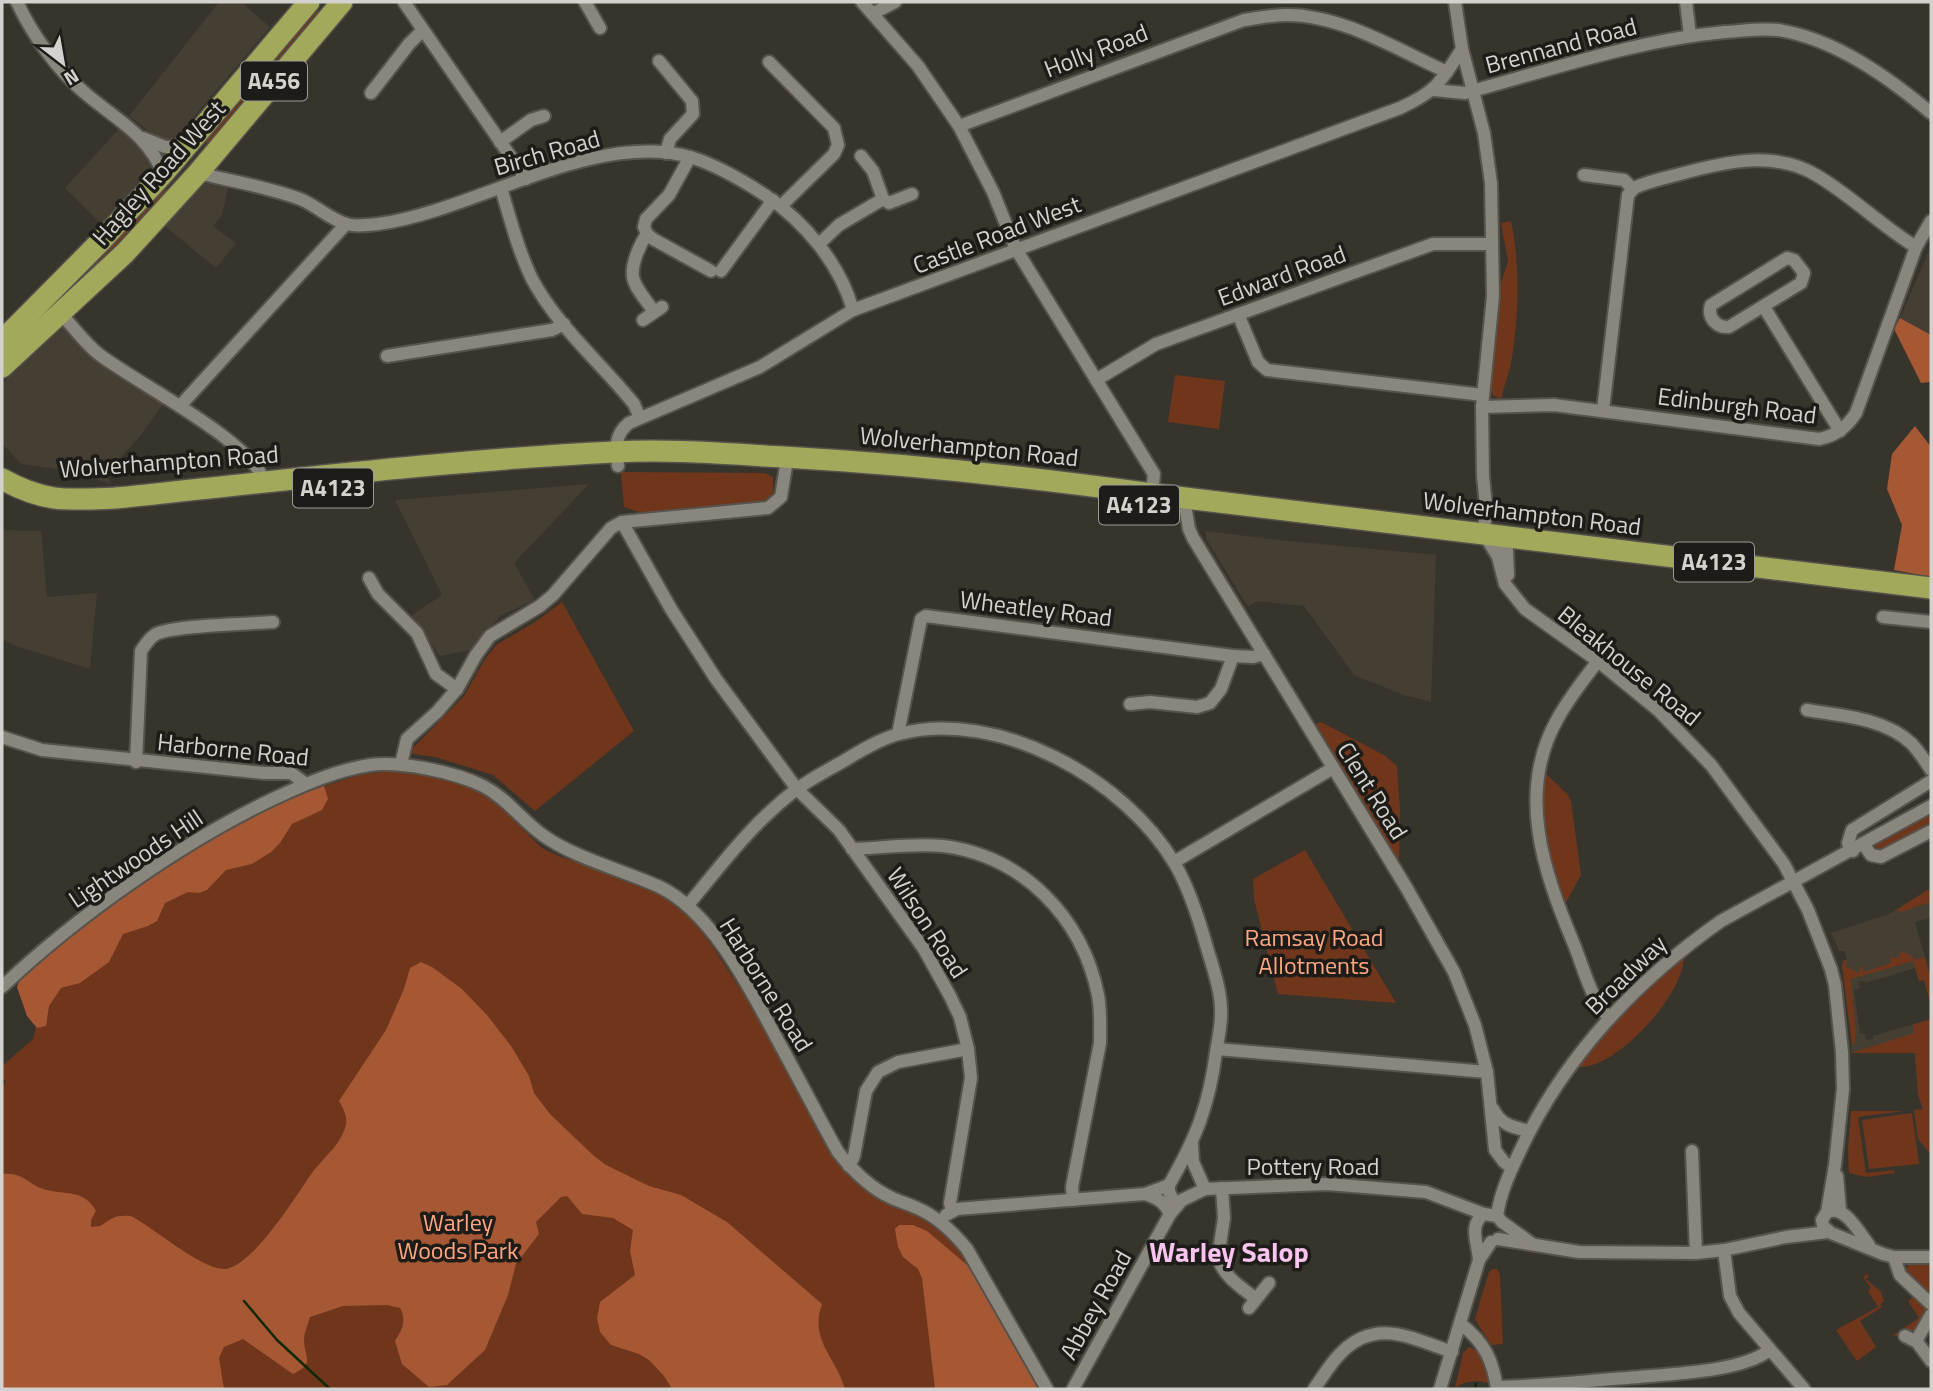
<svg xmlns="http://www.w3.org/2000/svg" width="1933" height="1391" viewBox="0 0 1933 1391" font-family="'Titillium Web',sans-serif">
<rect width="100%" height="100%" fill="#37342c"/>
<g fill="#443f32">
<polygon points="219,2 241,2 270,27 171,144 165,144 129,116"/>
<polygon points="119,129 146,152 152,166 102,225 65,188"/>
<polygon points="203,183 228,187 222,215 213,226 236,243 216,268 165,226"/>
<polygon points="1931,246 1931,335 1900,318"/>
<polygon points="63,321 165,401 141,435 107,473 111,484 71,471 21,464 2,443 2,384"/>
<polygon points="589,484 514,563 535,600 500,616 471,650 440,656 411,616 442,595 395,500"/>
<polygon points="2,530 41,531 47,597 97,593 90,669 19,647 2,639"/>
<polygon points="1205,531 1289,541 1436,555 1431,702 1404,695 1354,675 1304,606 1257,601 1248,607 1207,540"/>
<polygon points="1931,888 1931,924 1929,918 1915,922 1931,979 1931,1005 1924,980 1919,981 1915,968 1865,983 1865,981 1859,982 1860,988 1854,990 1860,1034 1865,1034 1866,1040 1873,1039 1873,1036 1931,1019 1931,1154 1918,1139 1914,1110 1923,1109 1918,1095 1915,1053 1851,1053 1852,1033 1842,966 1847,959 1844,951 1839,951 1831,933 1889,914"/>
</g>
<g fill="#70361c">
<polygon points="312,7 322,15 211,146 202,140"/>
<polygon points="159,186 167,190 166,195 107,258 2,358 2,351"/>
<path d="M1511,221c9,42 8,93 1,136 -2,14 -8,29 -11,42l-8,-4 -3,-7 10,-102 8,-25 -7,-38z"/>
<polygon points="1175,375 1225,381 1219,429 1168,422"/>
<polygon points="621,472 765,473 773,477 773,493 761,504 642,513 624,507"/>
<polygon points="562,602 634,731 535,811 493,775 435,757 408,753 464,696 485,659 496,645 535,622"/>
<polygon points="1321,722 1384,755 1397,766 1400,810 1399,864 1316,724"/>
<polygon points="395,770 423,772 474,788 496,803 542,848 561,857 646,884 683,907 713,947 747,999 788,1069 829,1149 935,1225 961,1248 1038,1389 2,1389 2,1086 6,1081 2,1078 2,1066 33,1039 36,1026 24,1006 17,987 133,890 234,827 306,792 359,775"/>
<polygon points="1544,772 1568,795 1571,801 1581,875 1564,906 1542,827 1542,783"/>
<polygon points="1931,814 1931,825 1881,853 1874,851 1876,845"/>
<polygon points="1305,850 1396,1003 1278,994 1254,899 1253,879"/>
<polygon points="1931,888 1931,902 1901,912 1896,910"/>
<polygon points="1902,951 1913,957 1914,960 1925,957 1931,979 1931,1005 1924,980 1919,981 1913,961 1851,979 1856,1034 1855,1042 1852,1045 1842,966 1844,960 1847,960 1845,966 1859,973 1861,965 1864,972 1891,963 1890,956 1897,959"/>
<path d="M1684,955c2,38 -69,116 -107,112 33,-41 67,-78 107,-112z"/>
<polygon points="1931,1019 1931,1154 1918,1139 1914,1110 1923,1109 1918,1095 1915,1053 1851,1053 1914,1033 1913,1025"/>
<polygon points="1851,1111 1904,1111 1858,1117 1866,1173 1894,1170 1894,1173 1867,1177 1849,1173 1848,1150"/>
<polygon points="1912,1113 1919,1164 1869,1169 1862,1120"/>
<polygon points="1910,1264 1931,1264 1931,1295 1909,1275 1906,1268"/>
<polygon points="1493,1269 1497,1269 1500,1275 1503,1344 1491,1345 1475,1319 1489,1272"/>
<polygon points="1867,1274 1869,1276 1866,1279 1881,1292 1884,1301 1880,1304 1882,1307 1860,1321 1876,1347 1857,1361 1836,1330 1878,1307 1868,1291 1871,1288 1863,1277"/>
<polygon points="1914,1297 1929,1309 1913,1334 1892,1336 1919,1318 1908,1301"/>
<path d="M1469,1347c15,5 17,24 21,37 -10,-5 -27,-3 -35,4l8,-35z"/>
</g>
<g fill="#a65733">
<polygon points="1900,318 1931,335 1930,382 1921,383 1894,329"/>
<polygon points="1915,426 1931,447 1931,577 1894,570 1902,525 1887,489 1892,454"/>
<path d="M324,786l4,13 -6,11 -30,14 -12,19 -9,9 -19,12 -26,6 -19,20 -8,3 -11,-1 -23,11 -8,18 -9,5 -25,8 -14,28 -29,21 -19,5 -12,18 -3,20 -9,2 -10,-12 -10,-29c8,-24 45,-46 66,-61 75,-54 153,-109 241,-140z"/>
<path d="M421,962l11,5 30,22 25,26 24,31 18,30 5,17 16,21 44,42 12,9 43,21 32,9 46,27 95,82c-13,36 14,53 23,85h-173l-8,-13 -15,-16 -10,-6 -28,-9 -11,-13 -3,-14 3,-16 35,-27 -5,-24 3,-21 -20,-12 -31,-4 -15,-18 -6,1 -25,25 3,12 -23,30 -8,31 -23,55 -38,35 -18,2 -27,-23 -7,-23c7,-11 12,-20 5,-33l-13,-3 -44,1 -33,11c-2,7 -6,16 -6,23 1,20 11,23 -11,34l-50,-35 -19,8 -5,11 5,31h-222v-215c24,-2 26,12 45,16 19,5 37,-1 49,21l-5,9v7l9,-1c13,-8 14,-11 31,-10 23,12 69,52 92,53 28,1 74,-75 89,-96 10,-14 26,-26 32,-42 5,-11 1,-20 -5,-30l47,-71 18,-41 6,-21z"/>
<polygon points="899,1225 913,1225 927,1231 973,1270 1038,1389 935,1389 922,1278 918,1269 903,1257 898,1247 895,1229"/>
</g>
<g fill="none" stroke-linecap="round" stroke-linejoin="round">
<g stroke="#102903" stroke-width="2.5">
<polyline points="244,1301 277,1340 330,1389"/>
<polyline points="1475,1389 1476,1384"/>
</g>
<g stroke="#55534c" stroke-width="16">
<g id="minor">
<path d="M17,2c15,32 40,68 68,91 30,26 64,42 78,81"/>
<polyline points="404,2 526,179"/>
<polyline points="585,2 600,28"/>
<polyline points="862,2 918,66 959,126 993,192 1016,249 1154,474 1152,494"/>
<polyline points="1455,2 1462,49 1484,133 1491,183 1493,296 1482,407 1483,476 1486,506 1484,534 1498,557 1505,584 1525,609 1598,661 1658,710 1711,765 1784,864 1808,910 1831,969 1835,985 1842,1052 1843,1089 1835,1165 1827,1212 1822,1220 1823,1226 1831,1233 1883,1254 1894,1257 1931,1257"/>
<polyline points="1686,2 1690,35"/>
<polyline points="874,13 895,2"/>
<polyline points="659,61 692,101 693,114 670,139 666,153"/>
<polyline points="769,62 834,128 838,145 834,154 781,206"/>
<path d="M1434,90l31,3c85,-23 172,-53 260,-61 17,-1 35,-4 53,-2 57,9 110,47 153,83"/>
<polyline points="371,93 409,44 423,30"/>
<path d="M959,126l285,-106c14,-2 29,-5 43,-5 55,0 111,35 160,57"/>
<polyline points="143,138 165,147 185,146"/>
<polyline points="500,142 531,120 544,116"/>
<polyline points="861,156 873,171 883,199 889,203 912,194"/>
<polyline points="690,157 669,195 646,219 644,227 647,234 653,239 711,271"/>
<path d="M198,173c34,8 70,14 102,26 16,6 30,21 47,25 8,3 22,1 31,0 97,-13 215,-94 312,-67 27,8 52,23 75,38 40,27 75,69 88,115"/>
<polyline points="1584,175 1624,180 1633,189"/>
<path d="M501,188c9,30 17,62 31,91 25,47 69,84 102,125l6,14"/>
<path d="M647,234c-7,10 -16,30 -14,43 2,12 15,25 21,35"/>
<polyline points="819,244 839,225 883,199"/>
<path d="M1787,258l7,2 10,13 -3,10 -72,44c-13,1 -22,-10 -18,-22z"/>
<polyline points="721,271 773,200"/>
<polyline points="1764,307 1840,431"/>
<path d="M60,313c13,13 25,31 40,42 35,27 155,88 164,127"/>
<polyline points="1238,314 1258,362 1267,370 1483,395"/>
<polyline points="643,320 662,307"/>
<polyline points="387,356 552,330 564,324"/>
<polyline points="1096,380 1156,344 1433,244 1492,244"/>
<polyline points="180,406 346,224"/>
<path d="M1482,407l72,-2 265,34c17,-3 28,-12 37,-26l60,-166 15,-26"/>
<path d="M1603,410l25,-215 6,-7c15,-7 31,-10 46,-14 44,-12 94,-24 136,1 36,21 65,51 100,72"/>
<path d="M618,466c-2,-18 -4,-31 11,-43l131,-56 93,-57 547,-202c37,-17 40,-25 62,-59"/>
<polyline points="1186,511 1189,529 1193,538 1406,887 1454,972 1475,1025 1487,1072 1495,1150 1504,1162 1512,1168"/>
<polyline points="622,522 671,609 716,679 797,789 839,830 924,949 950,996 960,1017 968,1049 971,1078 950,1203 952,1211"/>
<polyline points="1496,533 1507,550 1508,575"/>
<polyline points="369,578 378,594 417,633 436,674 457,689"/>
<polyline points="1883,617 1931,622"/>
<path d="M1598,661c-14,18 -29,37 -40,57 -42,73 -15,152 15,224 11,26 17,56 36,76"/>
<polyline points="1130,704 1150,702 1197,707 1210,703 1221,689 1233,656"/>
<path d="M1807,710c35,6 77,8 104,33 8,8 14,18 20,27"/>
<polyline points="898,734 921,619 926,616 1233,656 1253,657 1264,654"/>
<polyline points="2,737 42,750 264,773 291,773 306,784"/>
<path d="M136,762l5,-111c4,-6 8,-13 15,-17 18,-9 93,-10 117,-12"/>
<polyline points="401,764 407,739 437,712 457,689 476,655 490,636 540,606 553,595 611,528 622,522 768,508 781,497 786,466"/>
<polyline points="1864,845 1871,855 1881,857 1931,831"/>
<path d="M852,849c30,-1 61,-6 91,-3 80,10 139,71 155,149 3,16 2,32 2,48l-28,144 1,13"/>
<polyline points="1853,851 1848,843 1852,830 1931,781"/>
<polyline points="1174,862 1333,768"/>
<path d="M688,905c34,-41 66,-84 109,-116 15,-11 33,-20 50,-30 15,-9 35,-21 52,-25 99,-26 226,45 276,130 15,26 24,55 32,84 6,20 15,45 14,67 0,12 -3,25 -5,37 -7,54 -20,86 -47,133v7l7,13"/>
<path d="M2,987c75,-71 180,-145 273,-189 30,-14 62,-28 95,-33 31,-4 85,7 113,21 24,12 39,35 61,50 31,22 81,35 116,51 55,27 93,108 122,161 19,35 37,70 56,104 15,19 32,36 54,46 8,4 17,6 25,10 19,8 37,25 50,41l80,140"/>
<polyline points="1217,1049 1487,1072"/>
<path d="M1493,1109c8,16 19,18 36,22"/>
<polyline points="1192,1144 1193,1162 1205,1189"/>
<polyline points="1692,1151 1696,1253"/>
<polyline points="849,1166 854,1156 866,1091 878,1072 898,1062 968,1049"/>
<polyline points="1837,1176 1840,1210"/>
<path d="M1222,1188l2,30 -6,40c6,19 23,29 38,41"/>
<path d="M1145,1194c13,4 19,8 25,20"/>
<path d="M1827,1212c18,-8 32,21 42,33"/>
<polyline points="946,1215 957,1209 1145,1194 1169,1185"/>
<path d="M1497,1216c3,-23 13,-44 23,-65 44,-94 117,-171 201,-230l210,-115"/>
<polyline points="1498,1239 1579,1252 1696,1253 1724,1250 1786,1237 1828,1232"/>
<polyline points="1724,1250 1730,1296 1739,1313 1804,1389"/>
<polyline points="1894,1257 1900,1275 1931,1304"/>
<path d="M1479,1260c-1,-17 -11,-35 5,-46l13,2 5,6 29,21"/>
<polyline points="1249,1308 1269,1283"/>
<path d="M1461,1324c23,18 32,36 36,65"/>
<polyline points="1905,1336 1917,1342 1931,1361"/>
<polyline points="1916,1341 1931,1315"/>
<path d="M1497,1387c44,-1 87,-6 130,-9 40,-4 112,-5 143,-28"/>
<polyline points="1073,1389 1170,1214 1182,1200 1205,1189 1327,1184 1426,1192 1484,1214"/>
<path d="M1314,1389c8,-11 16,-25 26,-35 35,-37 71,-16 112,-2"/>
<polyline points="1440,1389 1479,1260 1491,1242"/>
</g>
</g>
<g stroke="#55534c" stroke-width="24">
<g id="highway">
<polyline points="2,341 103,239 163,174 309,2"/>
<polyline points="2,367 125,253 198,173 342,2"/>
<path d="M2,479c43,24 66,21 113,19 166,-17 333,-38 500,-46 56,-3 113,2 169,5 123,7 246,20 368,37l779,94"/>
</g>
</g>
<use href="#minor" stroke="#89867d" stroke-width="12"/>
<use href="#highway" stroke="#a2a95a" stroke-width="21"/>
</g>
<g text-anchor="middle" stroke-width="7" stroke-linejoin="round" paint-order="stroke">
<g fill="#1d1c18" stroke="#9d9b97" stroke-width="2">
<rect x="241" y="61.5" width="66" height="39" rx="5"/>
<rect x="293" y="468.5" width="80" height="39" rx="5"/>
<rect x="1099" y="485.5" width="80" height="39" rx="5"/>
<rect x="1674" y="542.5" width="80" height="39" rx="5"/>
</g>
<g font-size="23" font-weight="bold" fill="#d4d2ce">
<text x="274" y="89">A456</text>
<text x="333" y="496">A4123</text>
<text x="1139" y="513">A4123</text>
<text x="1714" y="570">A4123</text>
</g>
<g font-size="24" fill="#d4d2ce" stroke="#1d1c18">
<text transform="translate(1561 46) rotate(-15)" y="8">Brennand Road</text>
<text transform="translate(1096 51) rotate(-21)" y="8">Holly Road</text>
<text transform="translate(547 153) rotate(-16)" y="8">Birch Road</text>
<text transform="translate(159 173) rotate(-48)" y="8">Hagley Road West</text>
<text transform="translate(997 235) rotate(-21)" y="8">Castle Road West</text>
<text transform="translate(1282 276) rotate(-20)" y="8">Edward Road</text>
<text transform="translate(1737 406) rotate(7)" y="8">Edinburgh Road</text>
<text transform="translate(969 447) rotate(6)" y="8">Wolverhampton Road</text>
<text transform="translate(169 462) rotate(-4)" y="8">Wolverhampton Road</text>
<text transform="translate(1532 514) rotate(7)" y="8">Wolverhampton Road</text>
<text transform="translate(1036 609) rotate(7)" y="8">Wheatley Road</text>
<text transform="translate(1629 666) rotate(39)" y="8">Bleakhouse Road</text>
<text transform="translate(233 750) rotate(6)" y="8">Harborne Road</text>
<text transform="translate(1372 791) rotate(58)" y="8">Clent Road</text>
<text transform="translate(136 859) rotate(-34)" y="8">Lightwoods Hill</text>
<text transform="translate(927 923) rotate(57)" y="8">Wilson Road</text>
<text transform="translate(1626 975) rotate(-44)" y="8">Broadway</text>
<text transform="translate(766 985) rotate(58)" y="8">Harborne Road</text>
<text x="1313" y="1175">Pottery Road</text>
<text transform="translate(1096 1305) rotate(-61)" y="8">Abbey Road</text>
</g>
<g font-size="24" fill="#ffa781" stroke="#1d1c18">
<text x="1314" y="946">Ramsay Road<tspan x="1314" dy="28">Allotments</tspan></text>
<text x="458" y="1231">Warley<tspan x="458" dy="28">Woods Park</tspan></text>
</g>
<g font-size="28" font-weight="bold" fill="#f9c4ed" stroke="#1d1c18">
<text x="1229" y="1262">Warley Salop</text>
</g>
</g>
<rect width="1933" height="1391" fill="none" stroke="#d4d2ce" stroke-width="7"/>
<g transform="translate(63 63) rotate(149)" stroke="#1d1c18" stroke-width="5" paint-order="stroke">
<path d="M0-5L12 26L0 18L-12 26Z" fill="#d4d2ce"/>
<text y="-10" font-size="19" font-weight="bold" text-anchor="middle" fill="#d4d2ce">N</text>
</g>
</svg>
